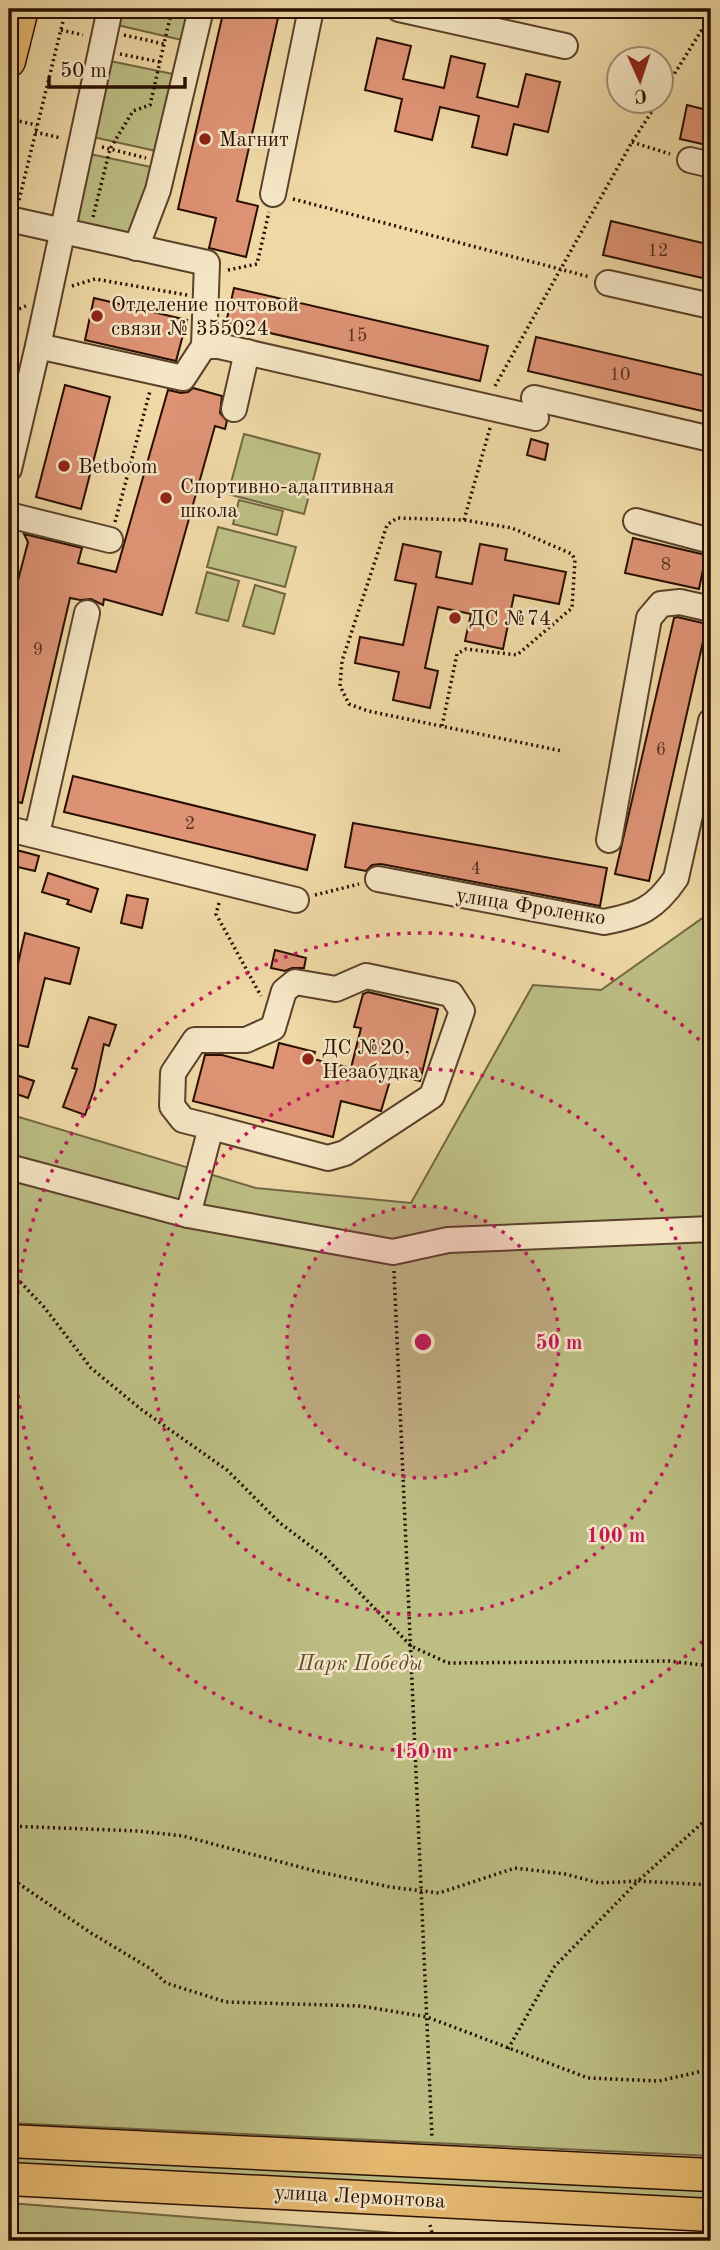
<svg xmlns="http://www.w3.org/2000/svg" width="720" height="2250" viewBox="0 0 720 2250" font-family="'Old Standard TT',serif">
<rect width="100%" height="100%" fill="#efd9a6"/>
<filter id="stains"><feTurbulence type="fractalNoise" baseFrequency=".00286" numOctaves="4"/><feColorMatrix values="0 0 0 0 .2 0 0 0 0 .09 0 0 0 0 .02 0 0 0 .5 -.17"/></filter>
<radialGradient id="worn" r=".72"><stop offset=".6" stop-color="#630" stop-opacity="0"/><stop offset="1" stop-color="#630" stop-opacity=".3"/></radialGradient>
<g fill="#bcbe84" stroke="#726642" stroke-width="2">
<polygon points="121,9 189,9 182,40 117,25"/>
<polygon points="110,61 173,74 156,151 93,137"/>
<polygon points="90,154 151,167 140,216 128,234 74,223"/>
<polygon points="244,434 320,454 304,514 228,494"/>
<polygon points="239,500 283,511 277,535 233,524"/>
<polygon points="218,527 296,547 285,587 207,567"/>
<polygon points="207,572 239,581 228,621 196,613"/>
<polygon points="255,585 285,594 274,634 243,626"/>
<polygon points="711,912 711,2156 9,2123 9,1114 256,1188 411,1203 533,985 601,990"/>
<polygon points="9,2155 711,2188 711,2199 9,2165"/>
<polygon points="9,2203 396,2233 598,2241 9,2241"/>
</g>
<g fill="#de9375" stroke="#290e00" stroke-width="2">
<polygon points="224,9 280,9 237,201 258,206 246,257 209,248 216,218 178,209"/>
<polygon points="377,38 411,46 403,79 444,88 451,56 485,64 477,97 518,107 526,74 560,82 548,132 514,124 507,155 472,147 479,116 440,107 432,140 395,131 402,99 365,90"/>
<polygon points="687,105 711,111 711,146 680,139"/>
<polygon points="611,221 711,245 711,280 603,255"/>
<polygon points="234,288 488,346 480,381 226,323"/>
<polygon points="94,298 187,320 176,361 85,340"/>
<polygon points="536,337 711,377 711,413 528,371"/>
<polygon points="65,385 110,397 81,509 36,497"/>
<polygon points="193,388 222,396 220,413 227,421 225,429 215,426 162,615 104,599 103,605 91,599 80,600 70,598 22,803 9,800 9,615 28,542 24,534 82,548 78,563 116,572 168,390 181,393 188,392"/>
<polygon points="531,439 548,444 545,460 527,455"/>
<polygon points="633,538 706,555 699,589 625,573"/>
<polygon points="403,544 441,552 436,577 472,584 480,544 507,549 505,560 566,572 559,604 514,595 503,649 465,641 471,614 438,607 425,668 438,671 430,708 393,700 399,672 355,663 360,637 403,645 416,584 395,580"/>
<polygon points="677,617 707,624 649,881 615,874 674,618"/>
<polygon points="73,776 315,835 307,870 64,812"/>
<polygon points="353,823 607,868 600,906 381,864 372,865 366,871 345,867"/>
<polygon points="9,848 39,856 35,871 9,865"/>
<polygon points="48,873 98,889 91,912 67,904 69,900 42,892"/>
<polygon points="127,895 148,899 142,928 121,923"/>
<polygon points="25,933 79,948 70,984 45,978 28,1047 9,1043 9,1002"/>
<polygon points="275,950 306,958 304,968 292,968 285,971 271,968"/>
<polygon points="368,992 438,1009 420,1081 392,1074 381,1111 341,1101 333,1137 193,1101 205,1055 222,1055 273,1068 279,1043 315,1052 313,1059 351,1068 361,1028 354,1027 363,994"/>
<polygon points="89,1017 116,1025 109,1046 104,1044 94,1090 85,1115 63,1107 77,1069 72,1068"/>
<polygon points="16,1075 34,1081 28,1098 11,1092"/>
</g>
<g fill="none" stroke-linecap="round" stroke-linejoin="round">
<g stroke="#5a412a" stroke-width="28">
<g id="minor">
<polyline points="399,9 565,46"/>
<polyline points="690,160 711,165"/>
<polyline points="273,194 311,9"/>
<polyline points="9,219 207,263 204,346 183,378 38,346"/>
<polyline points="136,248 158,190 201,9"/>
<polyline points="608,283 711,306"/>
<polyline points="204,346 219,346 536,418"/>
<polyline points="534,398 711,439"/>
<polyline points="234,409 247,352"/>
<polyline points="9,469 38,346 110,9"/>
<polyline points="9,515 110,540"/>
<polyline points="636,521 711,541"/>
<polyline points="9,829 296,900"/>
<polyline points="37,834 87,613"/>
<polyline points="609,840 649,618 661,604 680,602 711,609"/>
<path d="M378,879l226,43c36,-7 51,-13 72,-44l35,-157"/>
<polyline points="9,1167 188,1215 393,1252 448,1240 711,1229"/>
<polyline points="188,1215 211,1127 183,1120 172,1106 173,1073 195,1040 246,1040 273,1028 284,991 295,982 336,989 366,976 451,994 462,1011 432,1096 345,1153 328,1158 211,1127"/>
</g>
</g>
<g stroke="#290e00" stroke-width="35">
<g id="major">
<polyline points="9,61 22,9"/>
<polyline points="9,2141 711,2175"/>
<polyline points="9,2179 711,2215"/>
</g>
</g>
<g stroke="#290e00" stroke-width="3.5" stroke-dasharray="2 3.5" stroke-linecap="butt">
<polyline points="61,30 83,35"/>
<polyline points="702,31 711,34"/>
<polyline points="124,35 164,44"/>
<polyline points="120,54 160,62"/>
<polyline points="660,97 711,15"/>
<polyline points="9,119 37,125"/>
<polyline points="35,132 61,138"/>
<polyline points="632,142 670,154"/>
<polyline points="102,147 146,158"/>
<polyline points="293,199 590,277"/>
<polyline points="19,200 66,9"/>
<polyline points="93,217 110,149 133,111 150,105 172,9"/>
<polyline points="228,270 257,264 269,212"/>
<polyline points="72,286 95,279 187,295"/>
<polyline points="9,313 26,306"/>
<polyline points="495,386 632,142 658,102"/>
<polyline points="490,428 464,520 397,518 387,525 342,661 340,686 349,704 368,711 562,751"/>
<polyline points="115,522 150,391"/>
<polyline points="9,549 12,537"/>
<polyline points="442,726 457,654 466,649 517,655 572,608 575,560 572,554 512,528 464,520"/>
<polyline points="315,895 359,884"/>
<polyline points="219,903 216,914 261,996"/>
<polyline points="9,1270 44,1307 91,1368 142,1410 227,1470 280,1523 325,1557 411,1646 448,1663 669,1661 711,1666"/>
<polyline points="394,1271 432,2138"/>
<polyline points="9,1826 138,1831 183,1836 315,1871 390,1887 439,1893 515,1868 565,1874 599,1883 638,1881 711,1815"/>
<polyline points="9,1877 91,1933 151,1969 166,1983 226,2002 361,2006 427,2017 588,2078 659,2081 711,2069"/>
<polyline points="508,2049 555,1966 638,1881 711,1885"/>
<polyline points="430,2225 434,2241"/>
</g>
<use href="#minor" stroke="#f5e6c5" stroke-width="24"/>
<use href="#major" stroke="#e8bc73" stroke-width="32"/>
</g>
<circle cx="423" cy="1342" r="136" fill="#c2185b" fill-opacity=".12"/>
<g fill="none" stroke="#c2185b" stroke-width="3.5" stroke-dasharray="3.5 7">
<circle cx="423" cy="1342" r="136"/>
<circle cx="423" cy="1342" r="273"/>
<path d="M710 1634A409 409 0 1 1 710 1050"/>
</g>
<g fill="#8f2418" stroke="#f5e6c5" stroke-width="2.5">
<circle cx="205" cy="139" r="7"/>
<circle cx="97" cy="316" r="7"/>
<circle cx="64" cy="466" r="7"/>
<circle cx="166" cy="498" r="7"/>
<circle cx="455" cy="618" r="7"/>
<circle cx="308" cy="1059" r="7"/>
</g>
<g text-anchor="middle" stroke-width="5" stroke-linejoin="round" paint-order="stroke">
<g font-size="18" fill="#562f1d">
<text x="658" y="256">12</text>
<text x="357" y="341">15</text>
<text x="620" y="380">10</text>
<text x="666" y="570">8</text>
<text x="38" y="655">9</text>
<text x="661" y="755">6</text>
<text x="190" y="829">2</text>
<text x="476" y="874">4</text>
</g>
<g font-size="21" fill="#290e00" stroke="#f5e6c5" text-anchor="start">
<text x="219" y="146">Магнит</text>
<text x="111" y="311">Отделение почтовой<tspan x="111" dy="24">связи № 355024</tspan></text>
<text x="78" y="473">Betboom</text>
<text x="180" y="493">Спортивно-адаптивная<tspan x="180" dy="24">школа</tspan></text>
<text x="469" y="625">ДС №74</text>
<text x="322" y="1054">ДС №20,<tspan x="322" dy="24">Незабудка</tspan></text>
</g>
<g font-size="21" fill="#290e00" stroke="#f5e6c5">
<text transform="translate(531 906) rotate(9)" y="7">улица Фроленко</text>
<text transform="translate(360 2196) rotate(3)" y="7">улица Лермонтова</text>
</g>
<g font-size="21" font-style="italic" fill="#5c4c2e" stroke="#f5e6c5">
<text x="360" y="1670">Парк Победы</text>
</g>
</g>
<circle cx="423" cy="1342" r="10" fill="#c2185b" stroke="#f5e6c5" stroke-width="3.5"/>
<g font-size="21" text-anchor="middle" font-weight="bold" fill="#c2185b" stroke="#f5e6c5" stroke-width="5" stroke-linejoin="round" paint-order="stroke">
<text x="559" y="1349">50 m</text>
<text x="616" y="1542">100 m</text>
<text x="423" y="1758">150 m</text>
</g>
<rect width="720" height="2250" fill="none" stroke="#efd9a6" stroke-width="35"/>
<rect x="10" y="10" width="699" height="2229" fill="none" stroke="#290e00" stroke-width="3.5"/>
<rect x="18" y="18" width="685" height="2215" fill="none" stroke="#290e00" stroke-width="2"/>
<g transform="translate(640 80) rotate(177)"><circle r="33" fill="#f5e6c5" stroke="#a39076" stroke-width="2"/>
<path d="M0-5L12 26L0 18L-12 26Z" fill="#8f2418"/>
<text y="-10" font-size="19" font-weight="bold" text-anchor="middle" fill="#290e00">С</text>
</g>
<path d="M49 77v10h136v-10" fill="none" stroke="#290e00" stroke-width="3.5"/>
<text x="60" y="77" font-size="21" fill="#290e00" stroke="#f5e6c5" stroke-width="5" paint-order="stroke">50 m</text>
<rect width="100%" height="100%" filter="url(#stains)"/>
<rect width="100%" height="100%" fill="url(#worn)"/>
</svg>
